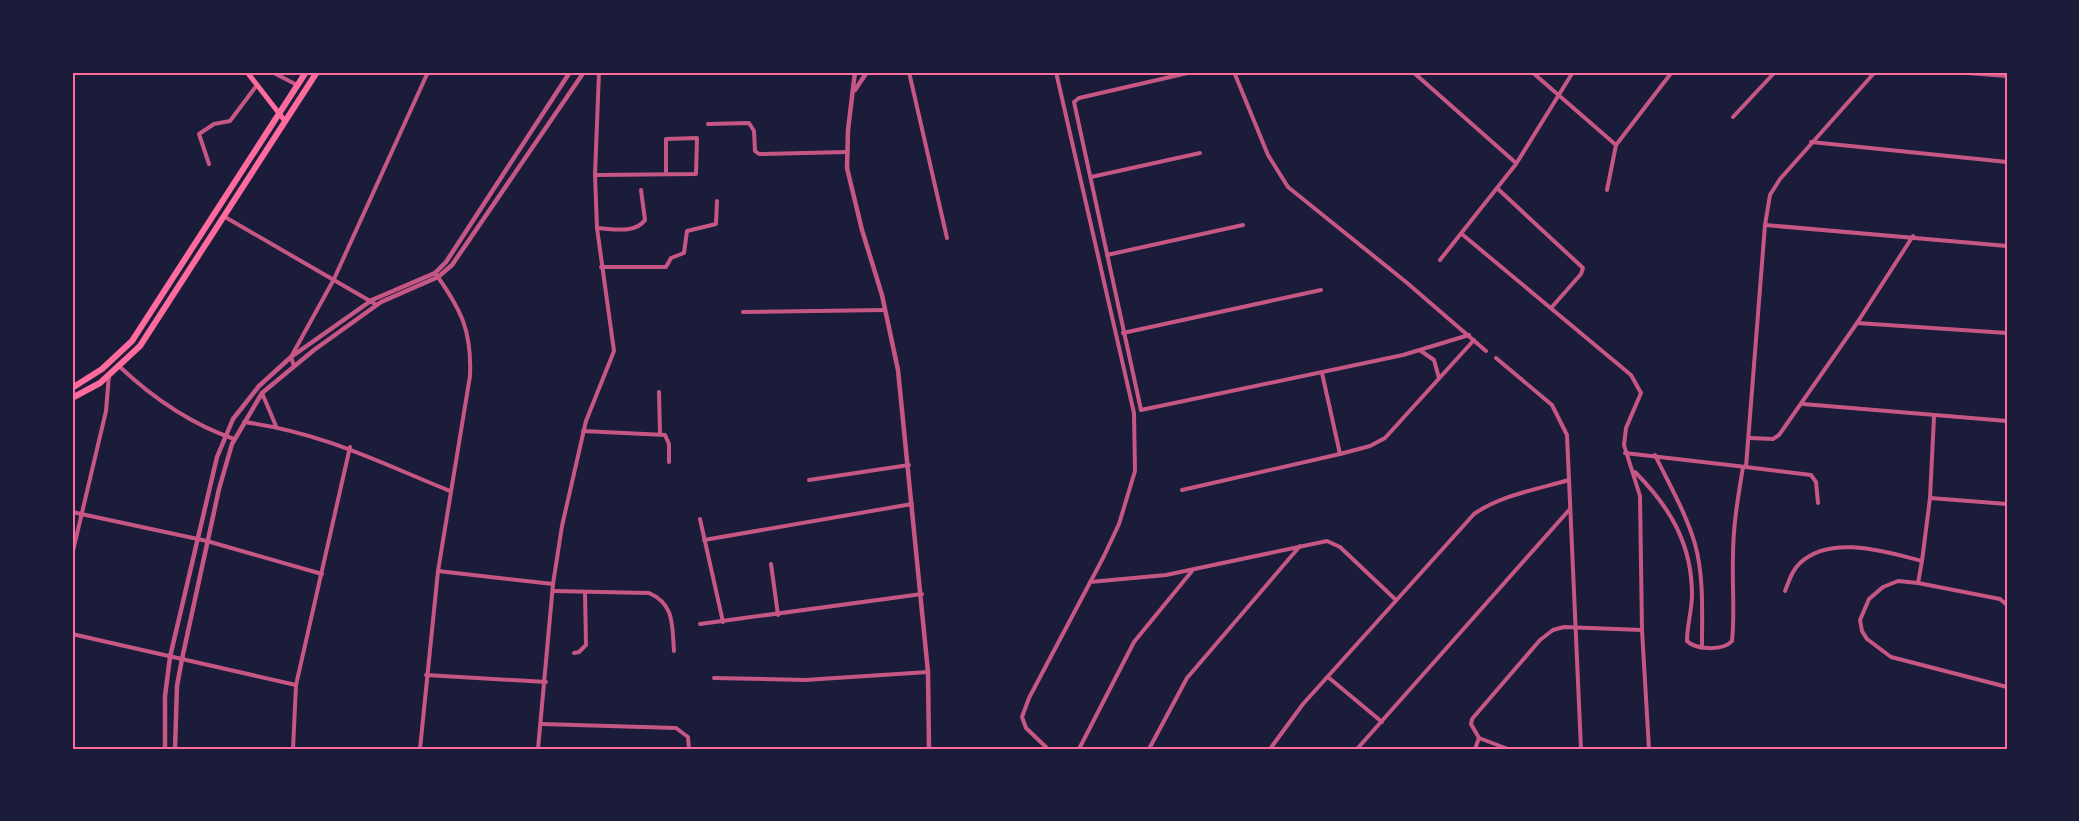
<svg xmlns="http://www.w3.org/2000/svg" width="2079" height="821" viewBox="0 0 2079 821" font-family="Inter,sans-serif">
<rect width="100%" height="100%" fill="#1b1b3a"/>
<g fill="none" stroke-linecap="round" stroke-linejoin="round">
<g stroke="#c65784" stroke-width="4">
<polyline points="272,72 297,85"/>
<polyline points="909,72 947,238"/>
<polyline points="1192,72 1079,98 1074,102 1141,410 1403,355 1469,335"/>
<polyline points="1234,72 1268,155 1288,187 1406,282 1486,351"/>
<polyline points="1413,72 1516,163"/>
<polyline points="1532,72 1616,145"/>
<polyline points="1955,72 2007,76"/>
<polyline points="1733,117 1775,72"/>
<polyline points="708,124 749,123 754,131 755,151 759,154 848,152"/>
<polyline points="1811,142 2007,162"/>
<polyline points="209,164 199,134 214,124 230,121 257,85"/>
<polyline points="595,175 696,174 697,138 666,139 666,173"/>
<polyline points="1091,177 1200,153"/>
<polyline points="1498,189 1583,268 1581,274 1551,308"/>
<polyline points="1607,190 1616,145 1672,72"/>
<polyline points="225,217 377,305"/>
<polyline points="1765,225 2007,246"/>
<path d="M597,228c16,1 38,6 48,-8l-4,-30"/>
<polyline points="1463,235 1631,375 1641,393 1626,428 1624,445 1640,496 1642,630 1649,749"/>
<polyline points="1107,255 1243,225"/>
<polyline points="1440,260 1516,164 1573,72"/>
<polyline points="601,267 666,267 671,258 684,253 687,231 716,224 717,201"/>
<polyline points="743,312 885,310"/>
<polyline points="1857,323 1913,236"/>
<polyline points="1123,333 1321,290"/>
<polyline points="1421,351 1434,360 1439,378"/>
<polyline points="1496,358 1552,405 1567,435 1581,749"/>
<polyline points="294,366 291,357 334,279 428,72"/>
<path d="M120,367c33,31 71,57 114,72"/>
<polyline points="1322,373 1340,454 1370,446 1385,438 1474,340"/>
<polyline points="659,392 660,433"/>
<polyline points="262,393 276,426"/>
<polyline points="1803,404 2007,421"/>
<path d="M244,422c80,11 134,40 206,69"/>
<polyline points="583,431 665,435 669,444 669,462"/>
<polyline points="1750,438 1773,439 1779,435 1857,323 2007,333"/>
<polyline points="1625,453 1746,467 1765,225 1770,195 1780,179 1875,72"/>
<path d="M1655,455c14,29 31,58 40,89 9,32 7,69 7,102"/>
<polyline points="1746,467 1811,475 1816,482 1818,503"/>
<path d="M1635,472c35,35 57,72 57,123 0,15 -5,30 -5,46 9,9 36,10 45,0 3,-28 0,-56 1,-85 0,-30 5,-59 10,-89"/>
<polyline points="809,480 909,465"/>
<polyline points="1182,490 1340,454"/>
<polyline points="1930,498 2007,504"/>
<polyline points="72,512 207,541 322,574"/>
<polyline points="700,519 723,622"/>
<polyline points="704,540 912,504"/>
<polyline points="72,555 106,411 109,375"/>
<polyline points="1922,561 1930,498 1934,417"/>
<polyline points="771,564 778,615"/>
<polyline points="438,571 553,584"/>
<polyline points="1090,582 1166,575 1327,541 1340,547 1396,600"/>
<path d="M553,591l96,2c26,11 23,33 25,58"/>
<path d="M1785,591c4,-10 7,-21 15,-28 31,-29 86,-11 122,-2l-4,22"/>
<polyline points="2007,605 2000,599 1918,583 1898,581 1883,587 1869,599 1860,620 1862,631 1867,639 1891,657 2007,687"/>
<polyline points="700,624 922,594"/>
<polyline points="72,634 296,685"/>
<polyline points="574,653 579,652 586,645 585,592"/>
<polyline points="426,675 546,682"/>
<polyline points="1328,677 1382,722"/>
<polyline points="714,678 805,680 928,672"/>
<polyline points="542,724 676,728 688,737 689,749"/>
<polyline points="293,749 296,685 350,447"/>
<path d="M420,749l18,-178 32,-195c2,-45 -9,-67 -35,-103"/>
<polyline points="538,749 553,584 562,526 586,421 614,351 597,228 595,175 599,72"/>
<polyline points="1048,749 1026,728 1022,717 1029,698 1104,556 1119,524 1135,471 1134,413 1056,72"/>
<polyline points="1079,749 1134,642 1192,571"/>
<polyline points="1149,749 1187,678 1300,546"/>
<path d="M1270,749l33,-45 171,-190c27,-19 64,-25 95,-34"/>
<polyline points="1357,749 1570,509"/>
<polyline points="1475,749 1479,738"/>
<polyline points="1508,749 1479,738 1471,724 1472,719 1540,640 1553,630 1564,627 1642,630"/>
</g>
<g stroke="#c65784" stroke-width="4.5">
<polyline points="855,72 848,130 847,168 862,230 882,295 898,370 928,672 929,749"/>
<polyline points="855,90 867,72"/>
<polyline points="165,749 165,696 170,657 217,457 233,419 259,386 291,357 372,300 435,273 446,262 570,72"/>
<polyline points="175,749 177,686 182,659 219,489 232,444 262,393 314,350 381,302 438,277 452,265 584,72"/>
</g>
<polyline stroke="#ff6b9d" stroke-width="5" points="247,72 285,121"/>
<g stroke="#ff6b9d" stroke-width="6">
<polyline points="72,388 102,369 132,341 306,72"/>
<polyline points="72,398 100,383 140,346 317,72"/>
</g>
</g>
<rect width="2079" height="821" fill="none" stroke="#1b1b3a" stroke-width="147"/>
<rect x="74" y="74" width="1932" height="674" fill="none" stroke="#ff6b9d" stroke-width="2"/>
</svg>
